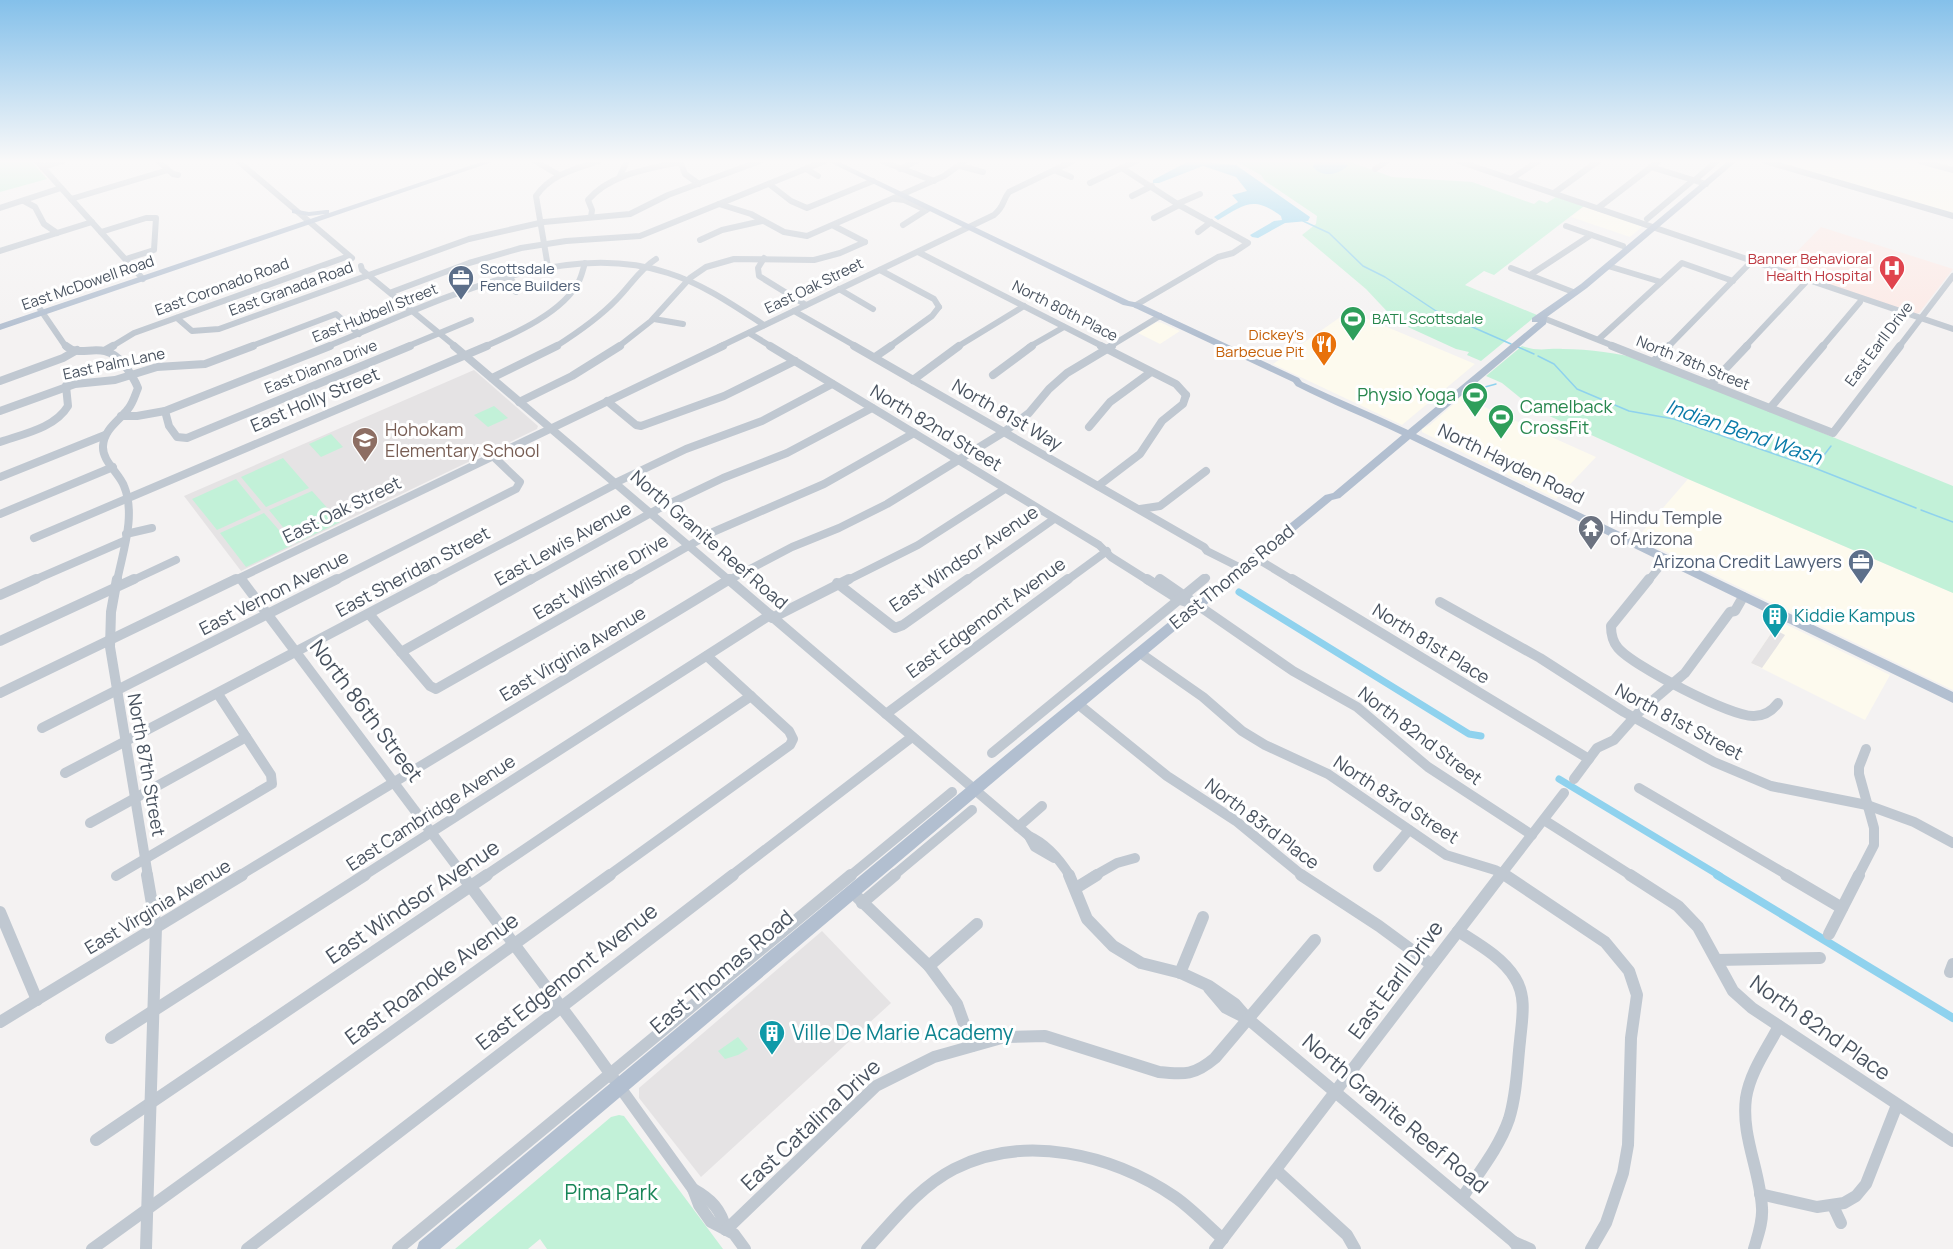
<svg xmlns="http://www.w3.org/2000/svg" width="1953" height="1249" viewBox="0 0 1953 1249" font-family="Manrope,sans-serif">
<rect width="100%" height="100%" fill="#f4f2f2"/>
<g fill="#fdfaee">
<polygon points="1774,161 1913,161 1953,172 1953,214"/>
<polygon points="1584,206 1641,226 1642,227 1630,237 1571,217"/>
<polygon points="1349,311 1475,364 1402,425 1273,364"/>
<polygon points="1157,322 1162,323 1180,331 1160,344 1138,333"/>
<polygon points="1460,396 1596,457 1556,499 1422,432 1422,429 1430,425 1456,402"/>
<polygon points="1688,479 1953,593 1953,690 1637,538"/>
<polygon points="1779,621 1890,675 1865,720 1751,663"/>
</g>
<g fill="#e5e3e4">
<polygon points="474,370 538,426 537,429 241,571 184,496"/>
<polygon points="1774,629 1785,635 1762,668 1751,663"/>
<polygon points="822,931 891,1003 701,1177 639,1098 639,1088"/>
</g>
<polygon fill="#fce9e5" points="1821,227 1953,269 1919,313 1915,314 1780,269"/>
<g fill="#c2f1d8">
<polygon points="0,161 31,161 47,179 0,192"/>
<polygon points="1235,161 1348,161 1392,177 1472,182 1534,204 1539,200 1547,203 1556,197 1584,206 1494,275 1484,271 1465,285 1537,315 1481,361 1467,355 1469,352 1456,349 1397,322 1366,289 1302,235 1316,224 1317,216 1265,181 1261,175"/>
<path d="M1522,346c17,6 25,2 41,3 27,0 55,4 80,11l310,126v107l-265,-114 -154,-70 -32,-26 -16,-7z"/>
<polygon points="494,406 508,418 488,427 474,415"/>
<polygon points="331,434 343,447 321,457 309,444"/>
<polygon points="283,458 309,488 266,507 241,477"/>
<polygon points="236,479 261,510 217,530 192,499"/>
<polygon points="312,491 340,522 296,543 269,510"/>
<polygon points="264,513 292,545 246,567 220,533"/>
<polygon points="738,1037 748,1049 738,1055 725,1059 718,1051"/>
<polygon points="619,1115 624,1116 723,1249 547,1249 540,1239 528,1249 455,1249 611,1117"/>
</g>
<g fill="#8fd2ee">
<path d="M1189,161l47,4 74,52 -2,4 -23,2 -27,15 -6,-1 -2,-2 24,-14 8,-1 -1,-4c-28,-21 -37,-11 -63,4l-4,-3 24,-15 -6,-7 15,-4 -11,-14 -33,-11 -44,17h-6v-3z"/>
<path d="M1314,161h29l5,5c-11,9 -25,12 -35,1z"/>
</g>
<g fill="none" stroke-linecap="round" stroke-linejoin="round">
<g stroke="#8fd2ee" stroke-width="1.5">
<polyline points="1240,163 1246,161"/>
<polyline points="1303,221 1329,233 1363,266 1385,277 1436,311 1511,344"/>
<polyline points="1518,347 1534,354"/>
<polyline points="1538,356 1554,364 1577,389 1629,411 1674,419 1812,467 1916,508"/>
<polyline points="1482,393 1485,387 1496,384"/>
<polyline points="1815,467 1831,446"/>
<polyline points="1921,510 1953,522"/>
</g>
<g stroke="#8fd2ee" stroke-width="7">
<polyline points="1239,592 1469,734 1481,736"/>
<polyline points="1559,779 1720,876"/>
</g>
<polyline stroke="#8fd2ee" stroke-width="8" points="1717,875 1953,1018"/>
<g stroke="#c0c8d1" stroke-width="6">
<polyline points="37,161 143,279"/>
<polyline points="158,161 173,174 178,175"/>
<polyline points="238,161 352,258"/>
<polyline points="535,161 559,175"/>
<polyline points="680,161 685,174 699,184"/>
<polyline points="882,161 934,181"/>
<polyline points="1458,161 1953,329"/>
<polyline points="1765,161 1953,216"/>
<polyline points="1920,161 1953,170"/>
<polyline points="960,166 983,172"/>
<polyline points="42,167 63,161"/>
<polyline points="1651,167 1706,184"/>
<polyline points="1122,168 1179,205 1248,243 1233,253 1218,257 1136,305"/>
<polyline points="806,169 818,176"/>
<polyline points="900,169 916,161"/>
<polyline points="1375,169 1387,161"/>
<polyline points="1054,170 1071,177"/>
<polyline points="619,178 627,161"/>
<polyline points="1511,179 1538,161"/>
<polyline points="1696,179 1717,161"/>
<polyline points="1090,183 1136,161"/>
<polyline points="769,184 791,201 807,208 873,181"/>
<polyline points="1554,193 1598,161"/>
<polyline points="1132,196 1152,186"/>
<polyline points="71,199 168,170"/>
<polyline points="895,199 904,200 926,210"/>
<polyline points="24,201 35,207 44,224 57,233"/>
<polyline points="719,204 751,214 784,232 807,236 944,176 965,161"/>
<polyline points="1177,204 1200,194"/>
<polyline points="0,208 61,188"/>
<polyline points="1598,208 1659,161"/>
<path d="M591,217l1,-7 -4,-10c22,-26 60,-31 92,-38"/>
<polyline points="1154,218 1179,205"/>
<polyline points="1647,219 1691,182"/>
<polyline points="903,225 928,209"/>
<polyline points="834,226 865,242"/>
<polyline points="1566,226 1623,246"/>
<polyline points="101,232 146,218 156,218 154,250 126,259"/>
<polyline points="1198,232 1211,222"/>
<polyline points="700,240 722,230 762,221"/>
<polyline points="0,251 92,222"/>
<polyline points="918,252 1104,347"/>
<polyline points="764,258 758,268 759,276 806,305"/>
<polyline points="361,266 362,270 456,347"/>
<polyline points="1608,266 1661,282"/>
<path d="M548,267l-12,-71c15,-22 39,-27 63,-35"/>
<polyline points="1511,268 1573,292"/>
<polyline points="880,270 934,299 939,307"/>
<polyline points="1530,275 1591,235"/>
<polyline points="509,276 517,288 516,292"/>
<polyline points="839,289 873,309"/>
<polyline points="392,292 469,263 521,248 566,241 640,236 825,161"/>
<polyline points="40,309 66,347"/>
<polyline points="794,311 857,347"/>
<polyline points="177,318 192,331 219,329 469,239 544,222 630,214 668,195 760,161"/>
<polyline points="1543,318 1616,347"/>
<polyline points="654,319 683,324"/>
<polyline points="749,333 772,347"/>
<polyline points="1599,339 1682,263 1733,281"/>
<polyline points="111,347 134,333 349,256"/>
<polyline points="249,347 336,314 359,334"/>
<path d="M326,347c101,-40 231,-111 342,-74 35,11 65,32 96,52"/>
<polyline points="406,347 471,320"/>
<path d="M484,347c30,-13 80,-35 95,-66 3,-6 4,-12 6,-18"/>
<path d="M555,347c22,-14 44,-29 62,-48 13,-13 23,-30 39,-40"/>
<polyline points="618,347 651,321 690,278 706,267 734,259 814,260 840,253 865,242"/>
<path d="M719,347l275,-132c11,-9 8,-14 15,-23l64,-31"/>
<polyline points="889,347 932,316 939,307"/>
<polyline points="957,347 1024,306"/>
<polyline points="1029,347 1064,327"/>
<polyline points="1109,347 1160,316"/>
<polyline points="1668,347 1752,261"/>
<polyline points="1745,347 1805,283"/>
<polyline points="1822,347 1860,302"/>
<polyline points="1899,347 1953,276"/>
</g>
<g stroke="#c0c8d1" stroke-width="8">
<path d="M66,346c16,14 35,-8 57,17 6,8 11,15 15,25 -3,7 -5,15 -10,21 -9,12 -24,20 -25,37 -1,15 16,27 21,40 12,29 -1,65 -7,95"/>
<polyline points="454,346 730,581"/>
<polyline points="770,346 1099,545 1111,557 1149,581"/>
<polyline points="854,346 1204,547 1207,551 1243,569"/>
<polyline points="1101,346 1176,384 1186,395"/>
<polyline points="1612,346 1833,433 1900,346"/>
<polyline points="106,350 113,346"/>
<polyline points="875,357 891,346"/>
<polyline points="1654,361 1669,346"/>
<polyline points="993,375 1032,346"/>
<polyline points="492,378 557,346"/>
<polyline points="913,380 959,346"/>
<polyline points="0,381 63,358 77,350"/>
<polyline points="1711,384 1747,346"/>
<polyline points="607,401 636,425 641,426 724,396 795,361"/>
<polyline points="519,402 572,376 620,346"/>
<polyline points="1770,408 1823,346"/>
<polyline points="0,411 75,384 115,380 157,367 205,364 253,346"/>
<polyline points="165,411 169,426 177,437 187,438 410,346"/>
<polyline points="121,416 137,416 165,411 330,346"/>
<polyline points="1089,427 1110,402 1151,372"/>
<path d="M0,442c23,-8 55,-14 68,-36l-2,-20"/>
<polyline points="0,477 105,435"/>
<polyline points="615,483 686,449 762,421 832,384"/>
<polyline points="1098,486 1140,454 1162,421 1183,404 1186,395"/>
<polyline points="1140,509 1160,506 1206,471"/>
<polyline points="0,514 113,467"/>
<polyline points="126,534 152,528"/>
<polyline points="34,538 487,346"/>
<polyline points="1256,558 1294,581"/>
<polyline points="240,578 242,581"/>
<polyline points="1159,579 1162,581"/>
<polyline points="32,581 124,541"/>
<polyline points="131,581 176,560"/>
<polyline points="233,581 723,346"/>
<polyline points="334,581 516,489 520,482 493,456"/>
<polyline points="431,581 616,484"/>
<polyline points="529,581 658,509 723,478 787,453 872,408"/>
<polyline points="627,581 713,532 824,484 914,433"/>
<polyline points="727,581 792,547 839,528 887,504 1004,432 1029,413 1049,389 1067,373 1112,346"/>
<polyline points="846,581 918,545 1005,489"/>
<polyline points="966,581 1054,519"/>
<polyline points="1066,581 1107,551"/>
<polyline points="1202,581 1206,578"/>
<polyline points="1648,581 1666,559"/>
</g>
<g stroke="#c0c8d1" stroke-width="10">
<polyline points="117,579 111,612 110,647 148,876"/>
<polyline points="241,579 464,876"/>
<path d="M728,579l301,257c18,8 31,24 41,40"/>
<polyline points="1147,579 1180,600 1197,605"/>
<polyline points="1160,579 1293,671 1357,707 1428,767 1532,835"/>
<polyline points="1292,579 1589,759"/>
<path d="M1649,579l-38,47c0,8 1,15 7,22 15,18 113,69 136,68 11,0 18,-5 24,-13"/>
<polyline points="837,583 895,628 903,625 968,579"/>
<polyline points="0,595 36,579"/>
<polyline points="1440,602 1540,658 1624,712 1714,762 1771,786 1867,805 1914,822 1953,843"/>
<polyline points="369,614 430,686 436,689 630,579"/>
<polyline points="772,618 849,579"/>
<polyline points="0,641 134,579"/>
<polyline points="401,652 531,579"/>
<polyline points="1140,653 1203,697 1242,731 1265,745 1328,774 1446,855 1495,870 1507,876"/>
<polyline points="0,693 236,579"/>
<polyline points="1078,704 1167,776 1236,821 1303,876"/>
<polyline points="886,714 1068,579"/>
<polyline points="42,728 337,579"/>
<polyline points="992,753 1204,579"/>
<polyline points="65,773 434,579"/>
<polyline points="1574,779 1597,748 1614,740 1638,713 1685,673 1730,612 1735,611 1743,597"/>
<polyline points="1639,788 1789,876"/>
<polyline points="1544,820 1632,876"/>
<polyline points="90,823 246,737"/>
<polyline points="1018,827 1042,806"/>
<polyline points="1029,836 1035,847 1054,858"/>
<polyline points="1378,867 1409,830"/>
<polyline points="116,876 272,784 271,775 218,694"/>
<polyline points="239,876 730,579"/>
<polyline points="363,876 770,615"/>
<polyline points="485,876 751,696"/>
<polyline points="608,876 790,745 793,739 789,731 707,656"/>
<polyline points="731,876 912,737"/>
<polyline points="850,876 952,792"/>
<polyline points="893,876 972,810"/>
<polyline points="1094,876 1117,863 1135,858"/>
<polyline points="1500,876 1564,793"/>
<polyline points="1858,876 1874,845 1874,828 1859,774 1859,767 1866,749"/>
</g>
<g stroke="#c0c8d1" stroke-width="12">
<polyline points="462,875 586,1040 693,1189 699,1205 711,1222 734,1234 745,1249"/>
<polyline points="1069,875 1087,919 1113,946 1141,963 1181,973 1209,986 1235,1004 1248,1019 1514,1242 1519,1249"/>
<polyline points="1301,875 1379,926 1432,965"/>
<polyline points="1505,875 1605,942 1629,971 1637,995 1631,1038 1628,1145 1623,1173 1606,1223 1591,1249"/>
<polyline points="1630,875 1678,906 1698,927 1733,991 1752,1008 1953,1141"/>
<polyline points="1786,875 1842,908"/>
<polyline points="1076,888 1097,875"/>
<polyline points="852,892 929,966 957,1004 972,1046"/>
<polyline points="862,903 895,875"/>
<polyline points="0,912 37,1000"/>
<path d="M1458,931c20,13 44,26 57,47 12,19 7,41 5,63 -3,26 -3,52 -11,78 -10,29 -30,53 -47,79"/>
<polyline points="1829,934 1859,875"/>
<polyline points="1717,960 1820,958"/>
<polyline points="929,966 977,924"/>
<polyline points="1950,972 1953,964"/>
<polyline points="1180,973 1203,917"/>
<polyline points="1209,988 1226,1008 1248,1019"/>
<polyline points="0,1022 242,875"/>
<polyline points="111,1038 365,875"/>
<polyline points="96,1140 487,875"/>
<polyline points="1276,1170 1347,1235 1355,1249"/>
<path d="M693,1189c18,10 28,20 33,41"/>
<polyline points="1760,1194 1817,1207 1844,1203 1856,1196 1866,1184 1897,1105"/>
<polyline points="1834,1208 1841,1223"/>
<path d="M726,1230l150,-144 58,-29 71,-20 40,-1 114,36c26,3 36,3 56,-14l100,-118"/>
<polyline points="1514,1242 1530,1249"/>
<polyline points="92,1249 610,875"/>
<polyline points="146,1249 156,927 147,875"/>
<polyline points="247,1249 733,875"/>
<polyline points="398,1249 851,875"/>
<path d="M867,1249c26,-28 52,-62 87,-80 70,-36 158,-15 221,28 17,12 32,28 48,42"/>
<polyline points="1215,1249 1501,875"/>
<path d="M1754,1249c4,-14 9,-27 8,-41 -2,-38 -21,-72 -16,-110 4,-26 21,-49 33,-72"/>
</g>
<g fill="#b2bfd0" fill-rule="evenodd">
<polygon points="484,161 495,161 0,330 0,324 325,214 309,216 292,213 292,209 309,212 326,210 329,210 329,213"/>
<path d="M827,161h10l292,140 10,2 160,75 3,4c35,17 71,31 106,48l130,-108h-6v-4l49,-34 147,-123h9l-150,127 -40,29 -1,7 -130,110 537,258v11l-543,-264 -70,59 -8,2 -297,247 -595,502h-23l2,-7 606,-503 300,-244 8,-2 69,-58c-35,-17 -71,-31 -106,-49l-3,-4 -160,-75 -10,-2z"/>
</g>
</g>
<linearGradient id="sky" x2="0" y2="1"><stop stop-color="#84c0ea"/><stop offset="0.48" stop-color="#faf9f9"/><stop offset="1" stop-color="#faf9f9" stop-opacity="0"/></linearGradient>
<rect width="1953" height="336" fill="url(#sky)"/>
<defs>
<g id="hospital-pin" transform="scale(1.35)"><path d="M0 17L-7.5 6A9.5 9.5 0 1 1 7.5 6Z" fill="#e0444e" stroke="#fff"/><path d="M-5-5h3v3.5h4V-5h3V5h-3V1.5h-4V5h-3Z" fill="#fff"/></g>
<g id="office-pin" transform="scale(1.35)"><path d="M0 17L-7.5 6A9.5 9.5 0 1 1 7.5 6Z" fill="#5c6f8a" stroke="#fff"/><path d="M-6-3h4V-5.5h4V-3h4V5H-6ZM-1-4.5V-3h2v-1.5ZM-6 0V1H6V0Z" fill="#fff"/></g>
<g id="stadium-pin" transform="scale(1.35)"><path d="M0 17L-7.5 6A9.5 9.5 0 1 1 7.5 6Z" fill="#2e9e5b" stroke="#fff"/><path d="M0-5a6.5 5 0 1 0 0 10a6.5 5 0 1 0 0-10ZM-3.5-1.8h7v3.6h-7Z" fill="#fff"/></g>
<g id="restaurant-pin" transform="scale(1.35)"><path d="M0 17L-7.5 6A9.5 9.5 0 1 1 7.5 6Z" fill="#e8710a" stroke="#fff"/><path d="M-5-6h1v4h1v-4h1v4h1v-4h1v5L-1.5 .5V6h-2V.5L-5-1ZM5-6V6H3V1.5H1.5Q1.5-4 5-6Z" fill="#fff"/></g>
<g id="school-pin" transform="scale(1.35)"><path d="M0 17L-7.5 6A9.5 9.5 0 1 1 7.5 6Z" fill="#8d6e63" stroke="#fff"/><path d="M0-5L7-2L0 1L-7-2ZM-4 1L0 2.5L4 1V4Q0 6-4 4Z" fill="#fff"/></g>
<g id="temple-pin" transform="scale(1.35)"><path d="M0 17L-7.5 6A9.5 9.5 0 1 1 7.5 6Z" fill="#6b7280" stroke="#fff"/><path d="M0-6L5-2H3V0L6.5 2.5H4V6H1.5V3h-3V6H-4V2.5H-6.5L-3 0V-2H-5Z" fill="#fff"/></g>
<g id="building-pin" transform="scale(1.35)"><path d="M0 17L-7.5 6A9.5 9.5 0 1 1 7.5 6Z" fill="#0f9aa8" stroke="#fff"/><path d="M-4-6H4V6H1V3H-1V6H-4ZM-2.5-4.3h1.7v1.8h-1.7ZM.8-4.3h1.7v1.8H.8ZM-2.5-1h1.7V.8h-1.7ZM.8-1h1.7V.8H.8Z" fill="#fff"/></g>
</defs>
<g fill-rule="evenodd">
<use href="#hospital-pin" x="1892" y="268"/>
<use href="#office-pin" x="461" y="278"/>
<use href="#stadium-pin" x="1353" y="319"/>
<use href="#restaurant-pin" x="1324" y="344"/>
<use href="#stadium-pin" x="1475" y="395"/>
<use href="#stadium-pin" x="1501" y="417"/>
<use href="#school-pin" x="365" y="440"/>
<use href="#temple-pin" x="1591" y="528"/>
<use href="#office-pin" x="1861" y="562"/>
<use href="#building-pin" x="1775" y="616"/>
<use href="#building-pin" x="772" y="1033"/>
</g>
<g text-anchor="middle" stroke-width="6" stroke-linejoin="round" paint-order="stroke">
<g font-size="15" fill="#be3a42" stroke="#fff" text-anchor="end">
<text x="1872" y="264">Banner Behavioral<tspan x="1872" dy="17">Health Hospital</tspan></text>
</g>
<g font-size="15" fill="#4e5e75" stroke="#fff" text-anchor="start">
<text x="480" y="274">Scottsdale<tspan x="480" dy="17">Fence Builders</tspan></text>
</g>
<g font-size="15" fill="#495360" stroke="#fff">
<text transform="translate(88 283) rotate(-19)" y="5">East McDowell Road</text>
<text transform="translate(814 286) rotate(-26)" y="5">East Oak Street</text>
<text transform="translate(222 287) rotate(-20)" y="5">East Coronado Road</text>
<text transform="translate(291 289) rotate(-20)" y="5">East Granada Road</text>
<text transform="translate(1065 311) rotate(27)" y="5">North 80th Place</text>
<text transform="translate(375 313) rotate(-22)" y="5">East Hubbell Street</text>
<text transform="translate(1879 344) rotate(-53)" y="5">East Earll Drive</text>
<text transform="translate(1693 363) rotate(22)" y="5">North 78th Street</text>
<text transform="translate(114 364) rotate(-12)" y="5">East Palm Lane</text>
<text transform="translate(321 367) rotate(-22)" y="5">East Dianna Drive</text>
</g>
<g font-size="15" fill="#27864d" stroke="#fff" text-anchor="start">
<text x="1372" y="324">BATL Scottsdale</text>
</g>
<g font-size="15" fill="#c56008" stroke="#fff" text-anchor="end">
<text x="1304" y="340">Dickey's<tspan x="1304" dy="17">Barbecue Pit</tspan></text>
</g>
<g font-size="18" fill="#27864d" stroke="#fff" text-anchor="end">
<text x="1456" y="401">Physio Yoga</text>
<text x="1520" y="413" text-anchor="start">Camelback<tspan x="1520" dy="21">CrossFit</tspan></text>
</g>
<g font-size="18" fill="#495360" stroke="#fff">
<text transform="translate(315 400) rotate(-23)" y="6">East Holly Street</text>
<text transform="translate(1007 415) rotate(30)" y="6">North 81st Way</text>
<text transform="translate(936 428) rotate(31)" y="6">North 82nd Street</text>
<text transform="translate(1511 464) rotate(26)" y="6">North Hayden Road</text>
<text transform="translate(342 510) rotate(-26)" y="6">East Oak Street</text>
<text transform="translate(709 540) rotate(41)" y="6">North Granite Reef Road</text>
<text transform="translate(563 544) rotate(-29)" y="6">East Lewis Avenue</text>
<text transform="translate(964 559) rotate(-34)" y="6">East Windsor Avenue</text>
<text transform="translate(413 572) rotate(-28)" y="6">East Sheridan Street</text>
<text transform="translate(601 577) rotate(-30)" y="6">East Wilshire Drive</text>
<text transform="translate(1232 577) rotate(-39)" y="6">East Thomas Road</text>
<text transform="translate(274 593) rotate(-27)" y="6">East Vernon Avenue</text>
<text transform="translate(986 618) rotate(-36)" y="6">East Edgemont Avenue</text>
<text transform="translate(1431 644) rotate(32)" y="6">North 81st Place</text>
<text transform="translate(573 654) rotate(-31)" y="6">East Virginia Avenue</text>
<text transform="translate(1679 722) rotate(28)" y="6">North 81st Street</text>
<text transform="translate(1420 736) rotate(37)" y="6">North 82nd Street</text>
<text transform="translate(146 765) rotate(80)" y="6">North 87th Street</text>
<text transform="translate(1396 800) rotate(33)" y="6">North 83rd Street</text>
<text transform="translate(431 813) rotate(-33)" y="6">East Cambridge Avenue</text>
<text transform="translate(1262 824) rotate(37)" y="6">North 83rd Place</text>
<text transform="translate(158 907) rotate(-31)" y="6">East Virginia Avenue</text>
</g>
<g font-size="18" fill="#785e54" stroke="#fff" text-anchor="start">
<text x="385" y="436">Hohokam<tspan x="385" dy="21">Elementary School</tspan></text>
</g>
<g font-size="18" fill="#5b616d" stroke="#fff" text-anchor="start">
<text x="1610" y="524">Hindu Temple<tspan x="1610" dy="21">of Arizona</tspan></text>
</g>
<g font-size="18" fill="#4e5e75" stroke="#fff" text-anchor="end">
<text x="1842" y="568">Arizona Credit Lawyers</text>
</g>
<g font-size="18" fill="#0d838f" stroke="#fff" text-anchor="start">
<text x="1794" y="622">Kiddie Kampus</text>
</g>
<g font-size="20" font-style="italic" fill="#0b7ba9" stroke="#fff">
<text transform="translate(1744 432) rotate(19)" y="7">Indian Bend Wash</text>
</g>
<g font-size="21" fill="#495360" stroke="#fff">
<text transform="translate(366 711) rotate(53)" y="7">North 86th Street</text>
<text transform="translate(413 902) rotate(-34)" y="7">East Windsor Avenue</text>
<text transform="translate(722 972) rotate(-40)" y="7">East Thomas Road</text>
<text transform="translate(567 977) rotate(-38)" y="7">East Edgemont Avenue</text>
<text transform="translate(432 979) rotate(-36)" y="7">East Roanoke Avenue</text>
<text transform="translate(1396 980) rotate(-53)" y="7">East Earll Drive</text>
<text transform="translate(1820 1028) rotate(35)" y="7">North 82nd Place</text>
<text transform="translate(1395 1114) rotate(40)" y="7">North Granite Reef Road</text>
<text transform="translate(811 1125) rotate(-43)" y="7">East Catalina Drive</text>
</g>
<g font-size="21" fill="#0d838f" stroke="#fff" text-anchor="start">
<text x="792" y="1040">Ville De Marie Academy</text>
</g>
<g font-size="21" fill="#178557" stroke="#fff">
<text x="611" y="1200">Pima Park</text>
</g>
</g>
</svg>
